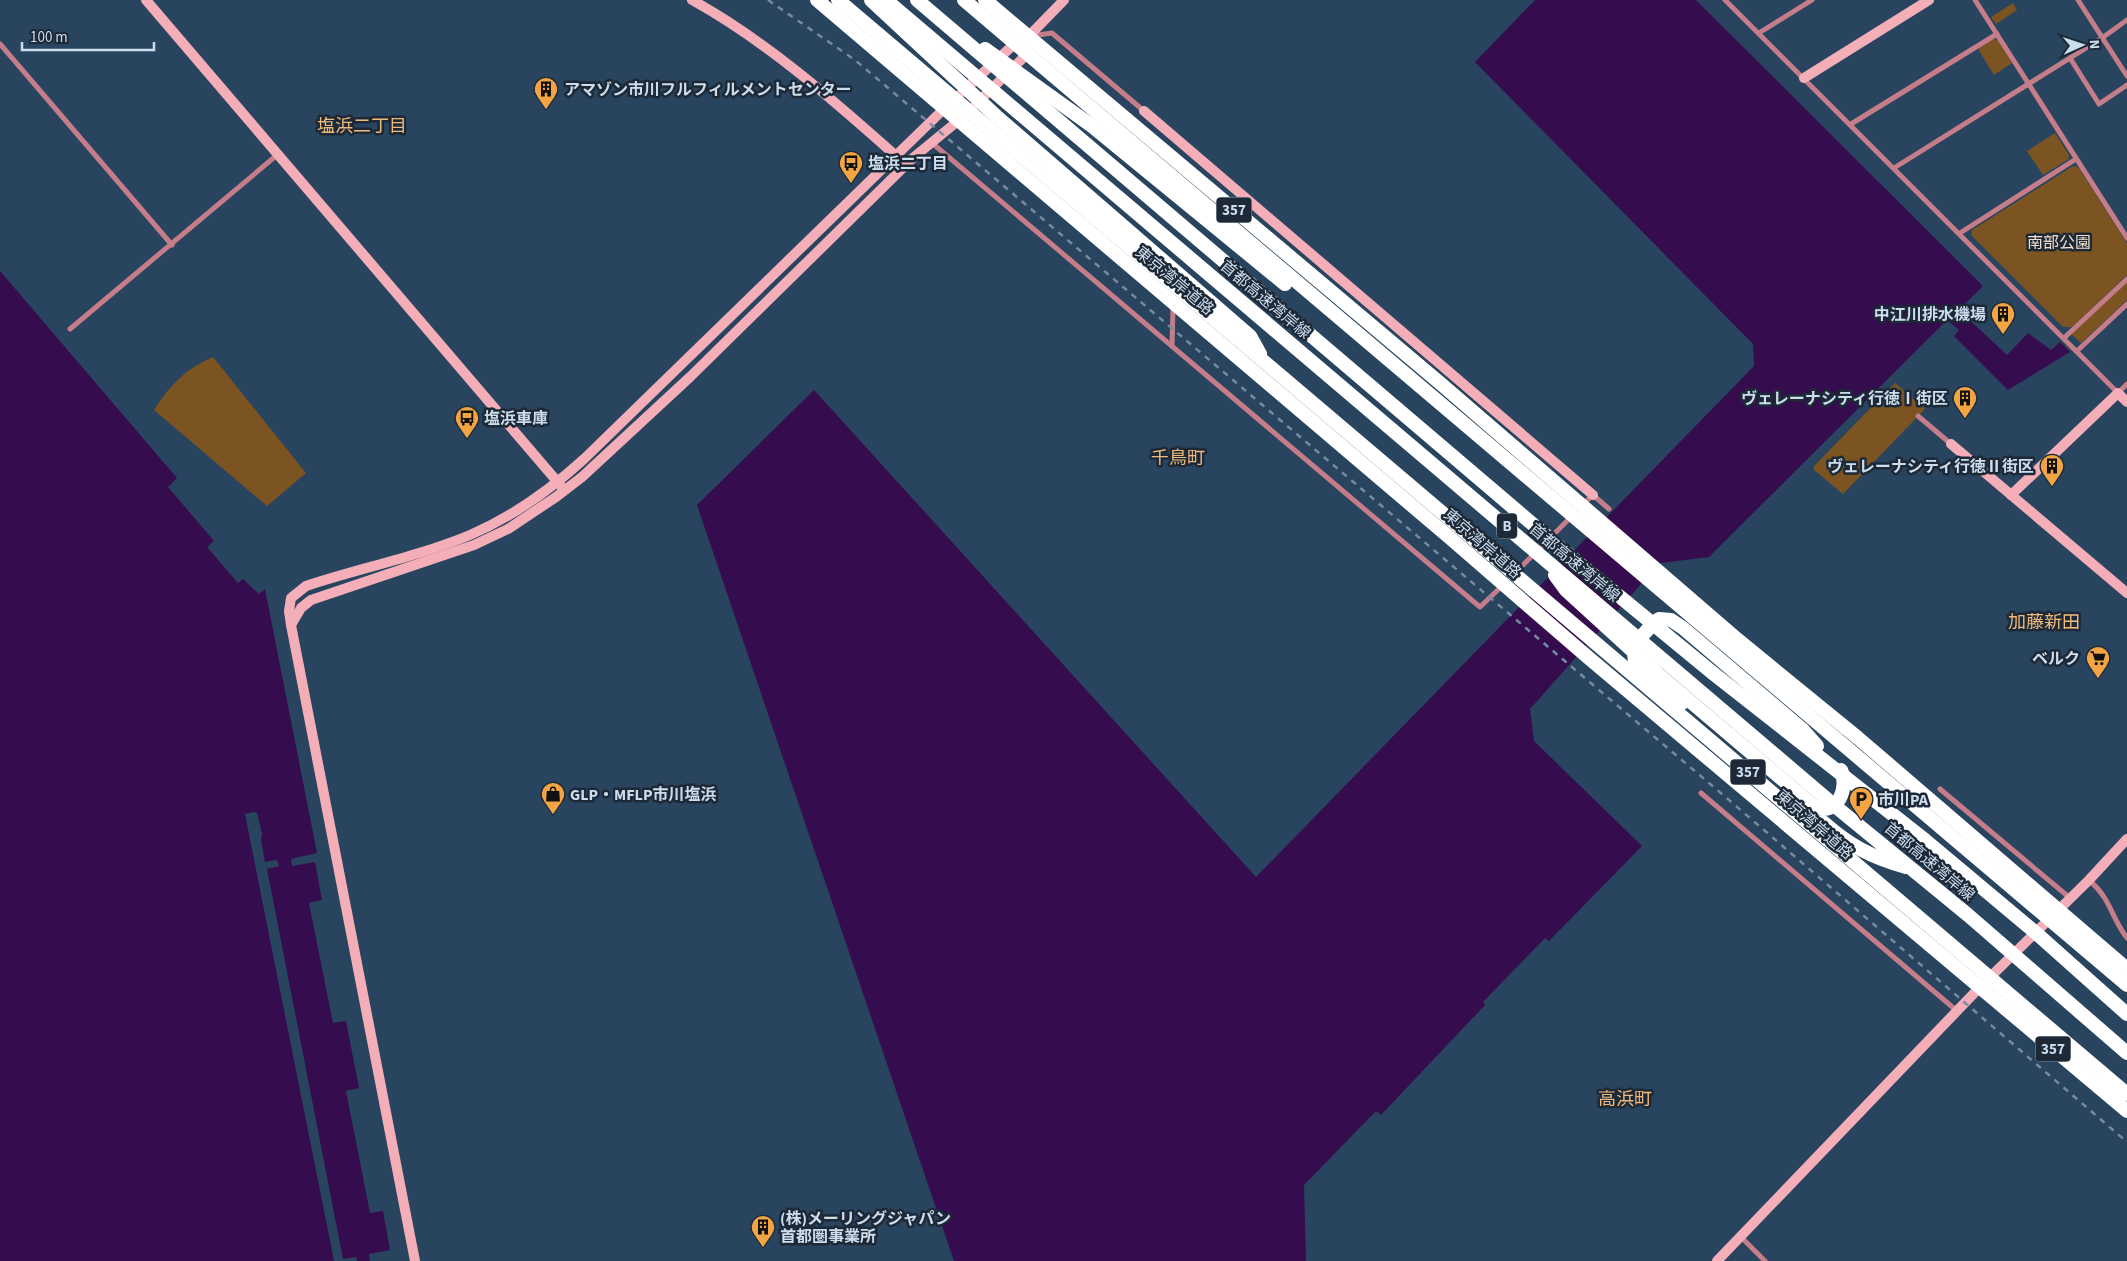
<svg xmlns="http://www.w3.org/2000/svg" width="2127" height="1261" viewBox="0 0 2127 1261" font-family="'Source Sans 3','Noto Sans JP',sans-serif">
<rect width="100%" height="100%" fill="#28445f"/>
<g fill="#7c5421">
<polygon points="2013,3 2017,10 1996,24 1991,17"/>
<polygon points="1994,39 1998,40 2012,63 1994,75 1978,49"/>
<polygon points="2055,133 2069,155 2069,159 2043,175 2027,151"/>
<polygon points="2073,166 2078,167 2127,243 2127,275 2072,327 2063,327 1971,235 1972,230"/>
<polygon points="2127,282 2127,300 2081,343 2071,334"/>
<path d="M213,357l93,116 -39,33 -113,-96c16,-25 31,-41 59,-53z"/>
<polygon points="1895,383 1925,409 1843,494 1814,470 1814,466"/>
</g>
<g fill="#350d4e">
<polygon points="1535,0 1696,0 1983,286 1959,310 2007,355 2028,333 2051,350 2060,342 2070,352 2008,390 1954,336 1959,330 1947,320 1709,557 1653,564 1641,584 1530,709 1534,741 1642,846 1549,941 1545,938 1483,1002 1485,1005 1381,1115 1376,1111 1304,1185 1306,1261 954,1261 697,505 814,390 1256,877 1754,366 1753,344 1475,62"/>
<polygon points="0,271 177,478 168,487 214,541 207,547 238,583 243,579 259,594 265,589 317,853 291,859 292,866 315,862 322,900 309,903 333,1023 346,1021 359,1088 346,1091 370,1213 383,1211 390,1250 369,1254 370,1261 0,1261"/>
</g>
<polygon fill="#28445f" points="254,812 257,813 262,834 261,840 265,862 277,860 279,866 267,869 343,1259 356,1257 357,1261 334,1261 245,814"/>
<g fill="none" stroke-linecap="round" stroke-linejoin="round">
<g stroke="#c57d89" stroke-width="5">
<polyline points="1725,0 2118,393 2127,384"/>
<polyline points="1975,0 2127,238"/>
<polyline points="2078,0 2127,76"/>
<polyline points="1759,33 1812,0"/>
<polyline points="1031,36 1052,33 1144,111"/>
<polyline points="0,44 172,245"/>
<polyline points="2070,58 2099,104 2127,85"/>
<polyline points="1851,124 1997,34"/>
<polyline points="932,143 1480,607 1504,584"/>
<polyline points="1894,168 2102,38 2127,20"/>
<polyline points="1960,233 2076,159"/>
<polyline points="70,329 277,155"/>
<polyline points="2064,338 2127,279"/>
<polyline points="1172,346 1173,307"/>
<polyline points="2077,351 2127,304"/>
<polyline points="1918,416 1951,444"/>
<polyline points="1582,505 1593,495 1609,509"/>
<polyline points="1515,573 1571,517"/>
<polyline points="1940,789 2070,898"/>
<polyline points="1701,793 1957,1011"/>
<path d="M2089,880c23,20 21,36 38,58"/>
<polyline points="1741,1237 1765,1261"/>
</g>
<g stroke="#f3aeb8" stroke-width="10">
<polyline points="146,0 561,486"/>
<path d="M692,0c74,41 140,99 203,155"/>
<polyline points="1804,78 1929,0"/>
<polyline points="962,92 1010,48 1028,37 1064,0"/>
<polyline points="976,104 1022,59 1026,46"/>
<polyline points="1144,111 1593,495"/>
<polyline points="1951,444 2127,593"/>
<polyline points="2011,495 2118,393 2127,402"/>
<polyline points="291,625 301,608 311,600 474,545 508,529 556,497 582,477 690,377 914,157 964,116"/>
<path d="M415,1261l-124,-636 -2,-14 2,-13 15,-12c54,-18 111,-29 164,-51 42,-18 80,-45 114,-76l365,-355"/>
<polyline points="1717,1261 1980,987 2089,880 2127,839"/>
</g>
<g stroke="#fff" stroke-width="14">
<polyline points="817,0 1449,537 1590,659 2127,1111"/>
<polyline points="838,0 2127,1094"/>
<polyline points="871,0 996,116 1250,336 1260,354"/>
<polyline points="886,0 1841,811 1968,915 2127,1053"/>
<polyline points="917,0 1563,550 1714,674 1925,840 2036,933 2127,1014"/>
<polyline points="964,0 2127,985"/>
<polyline points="985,0 1440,383 1738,640 1858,738 2127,969"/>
<polyline points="985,49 1092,126 1285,284"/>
<path d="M1555,575l11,15 92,84 157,133c23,10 34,-20 26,-37"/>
<path d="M1682,703l-47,-42c-4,-16 12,-32 24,-42l12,1 12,8 119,101 15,17"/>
<path d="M1823,822c27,24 48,35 83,45"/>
</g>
<polyline stroke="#748ba2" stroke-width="2.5" stroke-dasharray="6 6" stroke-linecap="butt" points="768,0 855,60 1729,800 2127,1142"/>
</g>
<defs>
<g id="building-pin" transform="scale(1.25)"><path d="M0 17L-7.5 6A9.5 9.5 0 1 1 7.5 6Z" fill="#f2a542" stroke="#1d2936"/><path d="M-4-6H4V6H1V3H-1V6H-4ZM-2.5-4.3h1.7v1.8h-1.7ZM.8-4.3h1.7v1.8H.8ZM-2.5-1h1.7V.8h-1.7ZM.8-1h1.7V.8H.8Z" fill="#111"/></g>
<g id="bus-pin" transform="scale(1.25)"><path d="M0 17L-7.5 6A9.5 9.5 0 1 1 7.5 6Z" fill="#f2a542" stroke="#1d2936"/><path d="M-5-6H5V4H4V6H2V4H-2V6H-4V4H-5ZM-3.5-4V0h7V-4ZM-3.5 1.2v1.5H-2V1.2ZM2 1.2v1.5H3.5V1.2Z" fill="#111"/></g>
<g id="supermarket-pin" transform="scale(1.25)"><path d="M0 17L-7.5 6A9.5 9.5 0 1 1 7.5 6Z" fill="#f2a542" stroke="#1d2936"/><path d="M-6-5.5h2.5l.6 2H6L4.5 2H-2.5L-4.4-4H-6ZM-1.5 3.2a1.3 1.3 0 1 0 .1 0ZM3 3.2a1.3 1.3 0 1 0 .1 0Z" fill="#111"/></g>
<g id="shop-pin" transform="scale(1.25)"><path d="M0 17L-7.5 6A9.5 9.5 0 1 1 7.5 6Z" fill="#f2a542" stroke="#1d2936"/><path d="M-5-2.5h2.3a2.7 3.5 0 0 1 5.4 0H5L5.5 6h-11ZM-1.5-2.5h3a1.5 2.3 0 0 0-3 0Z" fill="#111"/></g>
<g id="parking-pin" transform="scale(1.25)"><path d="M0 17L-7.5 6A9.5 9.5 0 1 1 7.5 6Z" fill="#f2a542" stroke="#1d2936"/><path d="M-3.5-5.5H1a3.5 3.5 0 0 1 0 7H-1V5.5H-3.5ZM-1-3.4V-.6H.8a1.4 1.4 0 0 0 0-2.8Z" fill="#111"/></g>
</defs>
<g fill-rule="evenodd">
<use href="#building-pin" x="546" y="89"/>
<use href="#bus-pin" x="851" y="163"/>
<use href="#building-pin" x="2003" y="314"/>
<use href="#building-pin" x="1965" y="398"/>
<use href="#bus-pin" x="467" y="418"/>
<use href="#building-pin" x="2052" y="466"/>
<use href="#supermarket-pin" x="2098" y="658"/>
<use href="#shop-pin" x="553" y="794"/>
<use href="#parking-pin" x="1861" y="799"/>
<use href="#building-pin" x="763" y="1227"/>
</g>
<g text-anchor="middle" stroke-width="5" stroke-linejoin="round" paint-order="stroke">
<g fill="#1d2936" stroke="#98a7b7" stroke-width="1">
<rect x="1216.5" y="197.5" width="35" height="25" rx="4"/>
<rect x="1497" y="513.5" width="20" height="25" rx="4"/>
<rect x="1730.5" y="759.5" width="35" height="25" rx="4"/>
<rect x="2035.5" y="1036.5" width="35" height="25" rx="4"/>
</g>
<g font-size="15" font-weight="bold" fill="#cde">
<text x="1234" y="215">357</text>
<text x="1507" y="531">B</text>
<text x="1748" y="777">357</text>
<text x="2053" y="1054">357</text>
</g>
<g font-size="16" font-weight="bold" fill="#cde" stroke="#1d2936" text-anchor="start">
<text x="564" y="95">アマゾン市川フルフィルメントセンター</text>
<text x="868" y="169">塩浜二丁目</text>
<text x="1986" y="320" text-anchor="end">中江川排水機場</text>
<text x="1948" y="404" text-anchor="end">ヴェレーナシティ行徳Ⅰ街区</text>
<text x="484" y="424">塩浜車庫</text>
<text x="2034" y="472" text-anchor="end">ヴェレーナシティ行徳Ⅱ街区</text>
<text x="2080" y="664" text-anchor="end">ベルク</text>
<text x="570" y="800">GLP・MFLP市川塩浜</text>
<text x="1878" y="805">市川PA</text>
<text x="780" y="1224">(株)メーリングジャパン<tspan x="780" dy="18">首都圏事業所</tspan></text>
</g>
<g font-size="16" fill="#f2dfcb" stroke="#1d2936">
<text x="2059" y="248">南部公園</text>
</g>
<g font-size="16" fill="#cde" stroke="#1d2936">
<text transform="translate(1175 280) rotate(40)" y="6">東京湾岸道路</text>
<text transform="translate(1266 299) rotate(40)" y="6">首都高速湾岸線</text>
<text transform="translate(1483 543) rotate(41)" y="6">東京湾岸道路</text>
<text transform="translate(1575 562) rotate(40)" y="6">首都高速湾岸線</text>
<text transform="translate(1815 824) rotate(41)" y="6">東京湾岸道路</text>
<text transform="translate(1930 861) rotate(40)" y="6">首都高速湾岸線</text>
</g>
<g font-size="18" fill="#f1ba7d" stroke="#1d2936">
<text x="362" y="132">塩浜二丁目</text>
<text x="1178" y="464">千鳥町</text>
<text x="2044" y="628">加藤新田</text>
<text x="1625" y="1105">高浜町</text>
</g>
</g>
<g transform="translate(2082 45) rotate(87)" stroke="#1d2936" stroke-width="4" paint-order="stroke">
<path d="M0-4L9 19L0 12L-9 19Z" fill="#ccddee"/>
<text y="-8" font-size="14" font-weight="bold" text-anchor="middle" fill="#ccddee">N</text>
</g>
<path d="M22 42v8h132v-8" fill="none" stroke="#ccddee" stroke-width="2.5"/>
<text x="30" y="42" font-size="15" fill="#ccddee" stroke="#1d2936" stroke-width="4" paint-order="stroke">100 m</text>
</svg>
